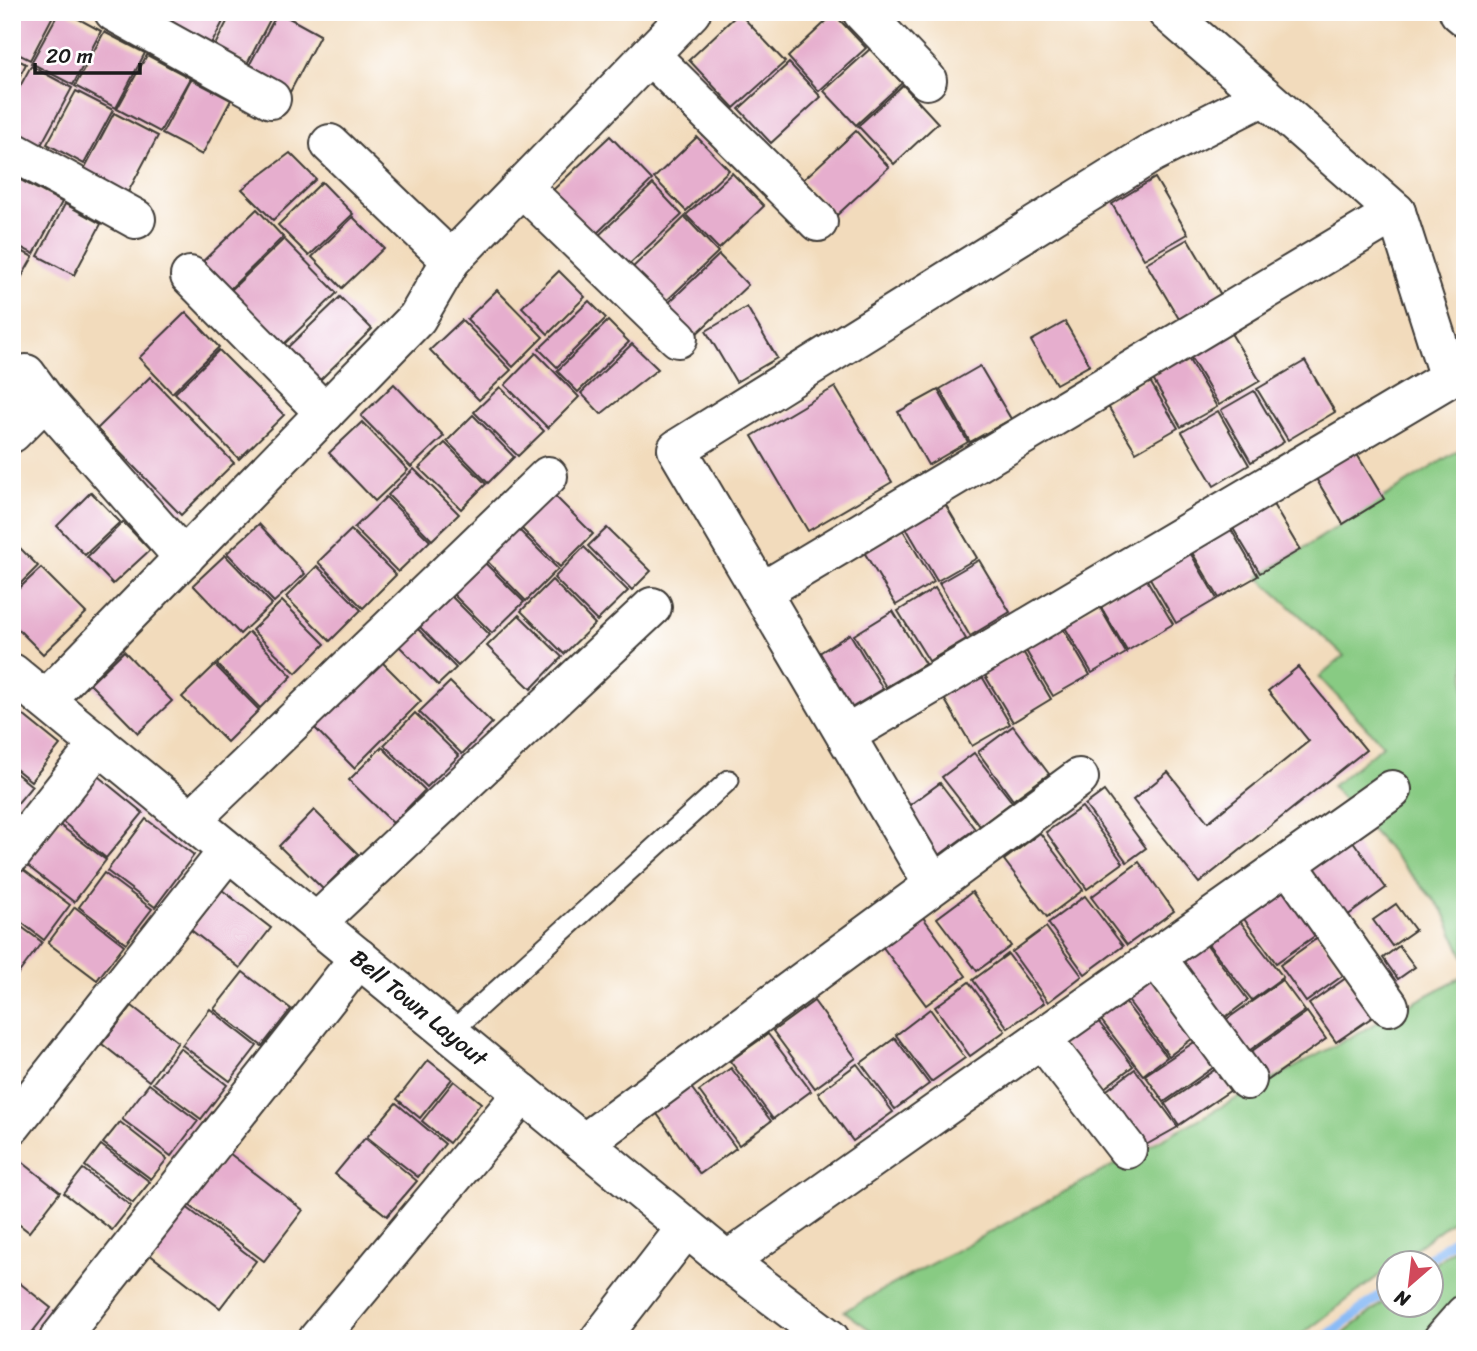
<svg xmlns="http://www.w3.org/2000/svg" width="1477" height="1351" viewBox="0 0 1477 1351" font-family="Sriracha,sans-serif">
<rect width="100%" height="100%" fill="#fff"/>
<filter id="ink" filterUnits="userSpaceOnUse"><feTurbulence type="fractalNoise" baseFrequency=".0143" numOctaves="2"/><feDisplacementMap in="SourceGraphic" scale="14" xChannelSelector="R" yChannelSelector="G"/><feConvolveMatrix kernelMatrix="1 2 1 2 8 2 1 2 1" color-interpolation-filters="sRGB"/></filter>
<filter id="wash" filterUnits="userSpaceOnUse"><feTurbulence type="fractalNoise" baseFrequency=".00686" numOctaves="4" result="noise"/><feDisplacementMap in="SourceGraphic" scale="28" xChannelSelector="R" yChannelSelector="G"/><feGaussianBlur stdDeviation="1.57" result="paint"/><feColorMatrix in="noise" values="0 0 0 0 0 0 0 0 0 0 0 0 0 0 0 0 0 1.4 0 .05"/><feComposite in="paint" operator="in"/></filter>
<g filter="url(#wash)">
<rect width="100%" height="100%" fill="#f2dbbc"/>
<g fill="#88cb83" stroke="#527450" stroke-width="2">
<polygon points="1465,446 1465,961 1443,910 1332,786 1383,745 1319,677 1344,656 1258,577"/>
<polygon points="1465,975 1465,1211 1396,1263 1390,1264 1389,1268 1296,1339 883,1339 844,1311"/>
<polygon points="1465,1240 1465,1291 1422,1339 1337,1339 1389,1298 1390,1306 1432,1306 1432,1266"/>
</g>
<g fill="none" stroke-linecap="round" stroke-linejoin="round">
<g stroke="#8abbf6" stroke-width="10">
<polyline points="1422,1264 1465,1231"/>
<polyline points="1323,1339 1390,1288"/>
</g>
</g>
<g id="blocks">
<g fill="#e6aece">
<polygon points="12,12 55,12 30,60 12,51"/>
<polygon points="59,12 66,12 101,31 73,85 31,63"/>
<polygon points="153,12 171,12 167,20"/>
<polygon points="176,12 228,12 211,45 170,24"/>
<polygon points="232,12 274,12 247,64 214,47"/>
<polygon points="278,12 320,35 288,96 245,73"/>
<polygon points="739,13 785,62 734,108 689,60"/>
<polygon points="834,14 866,48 819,91 788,57"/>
<polygon points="104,32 145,53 116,108 75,86"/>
<polygon points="870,49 902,83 856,125 824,91"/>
<polygon points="147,55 190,78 160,132 117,109"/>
<polygon points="12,57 26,64 12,91"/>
<polygon points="789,63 821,97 771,143 739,109"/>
<polygon points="31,66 72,88 41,145 12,130 12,101"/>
<polygon points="191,79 231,100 202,155 162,134"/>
<polygon points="903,85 938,123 894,164 858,126"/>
<polygon points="76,91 113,110 84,164 47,144"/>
<polygon points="114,113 158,136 126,196 82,173"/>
<polygon points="856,131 889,167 836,216 803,180"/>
<polygon points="610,136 652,180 595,235 552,191"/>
<polygon points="697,137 729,170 686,211 654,178"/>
<polygon points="290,153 316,179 273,220 242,189"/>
<polygon points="732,173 764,206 719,249 686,215"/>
<polygon points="15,177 62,202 34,254 12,243"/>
<polygon points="1155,178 1188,234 1144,259 1112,204"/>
<polygon points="322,182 353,214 309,256 278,225"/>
<polygon points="653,184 682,215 624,269 595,239"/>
<polygon points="65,204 101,224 74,275 38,256"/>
<polygon points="257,209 283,237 227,292 199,265"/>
<polygon points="353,217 384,248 342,288 312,257"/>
<polygon points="685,217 718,252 661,306 628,272"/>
<polygon points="284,239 337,293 282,346 229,292"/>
<polygon points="1188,239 1221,295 1179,319 1146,263"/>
<polygon points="12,246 33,257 12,294"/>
<polygon points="719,255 748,285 692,338 663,308"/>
<polygon points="559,271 585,297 548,334 522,307"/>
<polygon points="497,290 543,337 513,367 467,319"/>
<polygon points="340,297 372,329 318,382 286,349"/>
<polygon points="589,301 606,318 557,367 539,349"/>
<polygon points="747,307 777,358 736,382 706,331"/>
<polygon points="186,312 219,347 172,393 139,358"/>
<polygon points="462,320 511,370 479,400 430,350"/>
<polygon points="608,321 629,342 578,392 557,371"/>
<polygon points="1065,322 1090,365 1056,384 1031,341"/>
<polygon points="1229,330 1260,381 1219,405 1188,353"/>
<polygon points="632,344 658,369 601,414 581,393"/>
<polygon points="219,350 284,415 239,459 175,393"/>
<polygon points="536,353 579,397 548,428 505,385"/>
<polygon points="1186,355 1217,407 1181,427 1151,376"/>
<polygon points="1305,361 1335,412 1288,440 1257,389"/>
<polygon points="980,366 1011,419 970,442 940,389"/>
<polygon points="150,377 234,463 181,515 97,429"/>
<polygon points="1148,378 1178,428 1136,452 1106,403"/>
<polygon points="394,384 444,436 411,467 361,416"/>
<polygon points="500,387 544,431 518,456 474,412"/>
<polygon points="835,387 892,482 808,531 752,436"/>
<polygon points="938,390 968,442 928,465 898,412"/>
<polygon points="1254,391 1284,442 1251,462 1221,410"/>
<polygon points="1218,411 1249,465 1214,486 1182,432"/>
<polygon points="473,415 514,457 488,483 447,441"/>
<polygon points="362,422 408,470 375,501 329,453"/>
<polygon points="445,443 486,484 461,509 419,468"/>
<polygon points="1355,451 1384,499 1343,524 1314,475"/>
<polygon points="414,469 459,514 432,540 388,495"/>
<polygon points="549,490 593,534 560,567 516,523"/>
<polygon points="91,492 120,522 85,555 57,526"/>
<polygon points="386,497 430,541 398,572 354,528"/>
<polygon points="1271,501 1300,550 1260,573 1231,525"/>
<polygon points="944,502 977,558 937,581 905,526"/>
<polygon points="123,522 150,550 113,584 87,557"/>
<polygon points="259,524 305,574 274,602 227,553"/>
<polygon points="515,526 558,569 526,601 484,558"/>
<polygon points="1229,526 1258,576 1219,598 1190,549"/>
<polygon points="607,528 651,571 632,590 588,546"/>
<polygon points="351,530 396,575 363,608 318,562"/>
<polygon points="903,530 934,582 896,605 864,552"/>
<polygon points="12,540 38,566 12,592"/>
<polygon points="584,547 628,591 597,621 554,578"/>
<polygon points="1188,549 1217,599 1176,623 1147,573"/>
<polygon points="225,555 272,604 240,634 193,585"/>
<polygon points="481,559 524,602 492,633 449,590"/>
<polygon points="979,560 1010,612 970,636 939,583"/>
<polygon points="317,566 361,610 330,641 286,597"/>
<polygon points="41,568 86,613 43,654 12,623 12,595"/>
<polygon points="1144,575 1173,624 1127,651 1098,602"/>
<polygon points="552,580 595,624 564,654 521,611"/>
<polygon points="935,588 966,639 929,661 898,611"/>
<polygon points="448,593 490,635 458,666 417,624"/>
<polygon points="282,601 325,644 296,673 252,630"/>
<polygon points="1098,604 1126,653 1092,673 1063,624"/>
<polygon points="893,611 925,664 886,687 854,635"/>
<polygon points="519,615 562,657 531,689 487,646"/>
<polygon points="413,624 456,668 438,685 395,642"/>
<polygon points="1062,627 1090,675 1053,696 1025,649"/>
<polygon points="249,632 292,676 260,708 217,664"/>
<polygon points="850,634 883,689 846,711 813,657"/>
<polygon points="1022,650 1051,699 1013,722 983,672"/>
<polygon points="124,651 172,701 138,733 90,684"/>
<polygon points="378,658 421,701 354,768 311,724"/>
<polygon points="215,665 259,710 227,742 182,697"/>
<polygon points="1298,667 1366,750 1199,883 1133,800 1168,772 1208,822 1309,741 1268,691"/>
<polygon points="980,673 1010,724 972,746 942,695"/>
<polygon points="450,682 492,723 462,754 419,712"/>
<polygon points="12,706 60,745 31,781 12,766"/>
<polygon points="415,713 459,756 427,787 384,745"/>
<polygon points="1013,726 1049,774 1013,800 978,752"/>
<polygon points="382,747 425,790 393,823 349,780"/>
<polygon points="974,753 1012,802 980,826 942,777"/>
<polygon points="12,770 32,786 12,810"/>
<polygon points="94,773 143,813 106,858 57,817"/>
<polygon points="940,783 975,829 934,859 899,813"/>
<polygon points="1104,791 1146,848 1127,862 1085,805"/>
<polygon points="1082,807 1123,863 1087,889 1046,832"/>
<polygon points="314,810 358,854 323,889 279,846"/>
<polygon points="146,819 194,855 155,907 107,871"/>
<polygon points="57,823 106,860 74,902 25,864"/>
<polygon points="1040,833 1083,890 1047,917 1004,860"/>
<polygon points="1350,837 1386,888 1344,918 1308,867"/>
<polygon points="1139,862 1174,911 1127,945 1091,897"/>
<polygon points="21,868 70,905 44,940 12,915 12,879"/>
<polygon points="104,873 152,909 126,943 79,907"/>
<polygon points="1282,882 1319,933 1276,963 1239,912"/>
<polygon points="222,890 271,928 240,968 191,930"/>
<polygon points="972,892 1011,946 977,971 937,918"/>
<polygon points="1085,896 1123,946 1085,974 1048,923"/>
<polygon points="1396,904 1415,930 1392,946 1373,920"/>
<polygon points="75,907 124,945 97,980 48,943"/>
<polygon points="922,916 966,976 926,1005 882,946"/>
<polygon points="1236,916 1283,977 1252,1000 1205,940"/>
<polygon points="12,920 42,942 15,978 12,976"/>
<polygon points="1046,927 1082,976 1048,1002 1012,952"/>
<polygon points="1319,937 1345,974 1306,1002 1280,965"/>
<polygon points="1204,941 1248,1000 1219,1022 1174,964"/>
<polygon points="1399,946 1415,967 1398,979 1383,958"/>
<polygon points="1008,954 1044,1003 1008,1028 973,980"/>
<polygon points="243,972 291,1009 262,1046 214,1009"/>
<polygon points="1149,977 1193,1038 1169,1056 1124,995"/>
<polygon points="1346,978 1374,1016 1336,1042 1309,1004"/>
<polygon points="1282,980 1305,1011 1243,1055 1220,1024"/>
<polygon points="969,982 1005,1031 970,1056 935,1007"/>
<polygon points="1122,998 1167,1057 1143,1075 1098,1016"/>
<polygon points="814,1001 856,1058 815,1088 773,1031"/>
<polygon points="132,1006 178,1042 149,1081 102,1044"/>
<polygon points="210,1009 257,1046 230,1081 182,1045"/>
<polygon points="930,1009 965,1058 931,1082 896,1035"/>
<polygon points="1307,1012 1326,1039 1264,1083 1245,1056"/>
<polygon points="1094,1016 1133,1066 1099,1092 1060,1041"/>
<polygon points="768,1034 811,1091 773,1119 730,1061"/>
<polygon points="895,1038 929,1084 895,1109 861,1063"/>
<polygon points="1196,1041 1214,1067 1164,1102 1145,1075"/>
<polygon points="180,1048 227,1085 201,1119 153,1083"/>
<polygon points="428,1060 452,1079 420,1118 397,1099"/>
<polygon points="857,1064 893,1112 853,1141 818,1093"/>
<polygon points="731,1068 771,1121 739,1145 699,1091"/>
<polygon points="1135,1069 1178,1127 1144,1146 1103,1093"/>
<polygon points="1216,1069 1231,1090 1179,1125 1165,1104"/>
<polygon points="454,1081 481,1103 449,1143 422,1121"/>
<polygon points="149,1084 198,1121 171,1156 122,1119"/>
<polygon points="690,1086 736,1148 700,1174 655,1111"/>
<polygon points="396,1103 445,1144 418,1177 367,1137"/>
<polygon points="120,1122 167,1159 151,1179 103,1143"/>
<polygon points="365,1138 417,1181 387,1216 335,1174"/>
<polygon points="101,1145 150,1182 133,1203 85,1166"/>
<polygon points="229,1153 303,1210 264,1261 189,1205"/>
<polygon points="12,1154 60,1192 29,1232 12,1219"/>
<polygon points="83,1169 131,1206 112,1230 64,1193"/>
<polygon points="185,1206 256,1261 220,1308 149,1254"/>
<polygon points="12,1277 51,1308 27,1339 12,1339"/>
</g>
</g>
</g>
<g filter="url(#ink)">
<use href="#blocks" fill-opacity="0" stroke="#3c3934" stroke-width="2"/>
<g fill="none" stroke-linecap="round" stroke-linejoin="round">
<g stroke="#3c3934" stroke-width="23">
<polyline id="service" points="450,1033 729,780"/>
</g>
<g stroke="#3c3934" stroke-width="42">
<g id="minor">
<polyline points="114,12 271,99"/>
<polyline points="862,12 927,80"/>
<polyline points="1167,12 1264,96"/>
<polyline points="1459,12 1465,17"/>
<polyline points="650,55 818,222"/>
<polyline points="330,144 451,260"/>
<polyline points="12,151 136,219"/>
<polyline points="522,187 678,338"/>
<polyline points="190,276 325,413"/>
<polyline points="26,374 45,400 184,558"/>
<polyline points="12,433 45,400"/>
<polyline points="763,591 1396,212"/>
<polyline points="45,700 417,318 451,260 691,12"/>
<polyline points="846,735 1449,378 1396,212 1264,96 1152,153 677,449 933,884"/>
<polyline points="191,820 548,476"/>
<polyline points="12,854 99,744"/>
<polyline points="1288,864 1389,1006"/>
<polyline points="316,923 652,607"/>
<polyline points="1155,956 1247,1080"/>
<polyline points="1041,1038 1127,1149"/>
<polyline points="12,1125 228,851"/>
<polyline points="584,1143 1079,778"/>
<polyline points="727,1261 1392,790"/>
<polyline points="59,1339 359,958"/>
<polyline points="318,1339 523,1093"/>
<polyline points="600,1339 686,1228"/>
<polyline points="1443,1339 1465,1314"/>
</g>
</g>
<g stroke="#3c3934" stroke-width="42">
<g id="tertiary">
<path id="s1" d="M12,673l715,588 103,78"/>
</g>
</g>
<use href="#service" stroke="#fff" stroke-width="19"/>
<use href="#minor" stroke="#fff" stroke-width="38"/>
<use href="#tertiary" stroke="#fff" stroke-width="38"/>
</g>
</g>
<g text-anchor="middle" stroke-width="7" stroke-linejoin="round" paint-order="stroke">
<g font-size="23" fill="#1c1c1c" stroke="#fff">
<text dy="8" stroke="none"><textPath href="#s1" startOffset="527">Bell Town Layout</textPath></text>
</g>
</g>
<rect width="1477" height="1351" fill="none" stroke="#fff" stroke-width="42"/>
<g transform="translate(1410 1284) rotate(208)"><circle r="33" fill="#ffffff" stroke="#a4a4a4" stroke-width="2"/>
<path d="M0-5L12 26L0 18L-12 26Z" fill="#d1495b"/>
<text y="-10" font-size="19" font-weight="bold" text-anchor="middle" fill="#1c1c1c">N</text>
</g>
<path d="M35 63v10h105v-10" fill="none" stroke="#1c1c1c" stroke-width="3.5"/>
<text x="46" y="63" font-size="21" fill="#1c1c1c" stroke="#ffffff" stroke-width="5" paint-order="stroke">20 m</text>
</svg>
